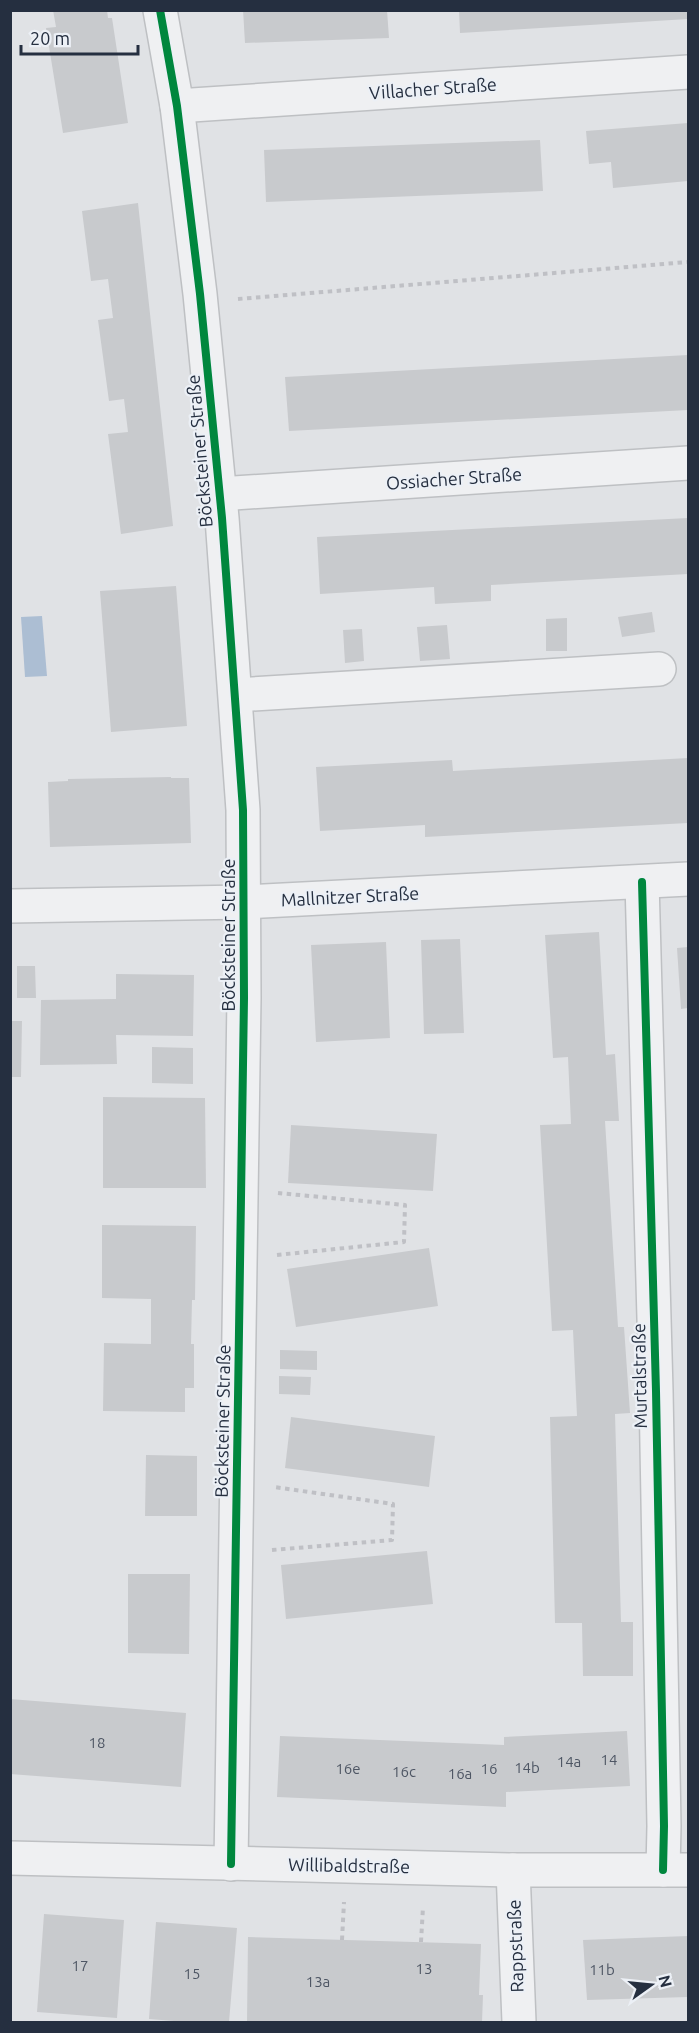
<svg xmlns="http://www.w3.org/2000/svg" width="699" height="2033" viewBox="0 0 699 2033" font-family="Ubuntu,sans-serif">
<rect width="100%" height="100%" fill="#e0e2e5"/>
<polygon fill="#acbed3" points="42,616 47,676 25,677 21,617"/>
<g fill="#c8cacd">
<polygon points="53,10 107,10 108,18 112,18 128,123 63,133 46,28 56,27"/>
<polygon points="243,10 387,10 389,38 245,43"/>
<polygon points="459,10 688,10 688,19 460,33"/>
<polygon points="688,123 688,181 613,188 611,162 589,164 586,131"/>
<polygon points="540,140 543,191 266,202 264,150"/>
<polygon points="138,203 173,526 121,534 108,434 128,432 124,399 109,401 98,320 113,318 108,279 91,281 82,211"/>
<polygon points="688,355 688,410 289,431 285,377"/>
<polygon points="688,518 688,574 491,585 491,601 435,604 434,587 320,594 317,537"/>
<polygon points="176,586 187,726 111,732 100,591"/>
<polygon points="652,612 655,632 622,637 618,617"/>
<polygon points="567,618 567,651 546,651 546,619"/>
<polygon points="447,625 450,659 420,661 417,627"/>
<polygon points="362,629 364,661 345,663 343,630"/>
<polygon points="688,758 688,823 425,837 425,825 320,831 316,767 452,760 453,771"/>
<polygon points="171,777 171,778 189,778 191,843 50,847 48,782 68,781 68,779"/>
<polygon points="599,932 606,1055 615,1054 619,1121 605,1121 618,1327 624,1327 630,1413 615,1414 621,1622 633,1622 633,1676 583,1676 582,1623 555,1623 550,1417 577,1416 573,1330 552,1331 540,1125 571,1124 568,1057 553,1058 545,935"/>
<polygon points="460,939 464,1033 424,1034 421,940"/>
<polygon points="386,942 390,1038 316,1042 311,945"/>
<polygon points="688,947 688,1008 681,1009 677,948"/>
<polygon points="17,966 35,966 36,998 17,998"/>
<polygon points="116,974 194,975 193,1036 116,1035 117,1064 40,1065 41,1000 116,999"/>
<polygon points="10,1021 22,1021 21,1077 10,1077"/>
<polygon points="152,1047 193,1048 193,1084 152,1083"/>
<polygon points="103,1097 205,1098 206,1188 103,1188"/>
<polygon points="291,1125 437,1134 433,1191 288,1183"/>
<polygon points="102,1225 196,1226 195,1300 192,1300 191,1344 194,1344 194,1388 185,1388 185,1412 103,1411 104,1343 151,1344 151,1299 102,1298"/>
<polygon points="429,1248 438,1306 296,1327 287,1269"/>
<polygon points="280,1350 317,1351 317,1370 280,1369"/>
<polygon points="279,1376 311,1377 310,1395 279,1394"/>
<polygon points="291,1417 435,1436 429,1487 285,1468"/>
<polygon points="146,1455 197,1456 197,1516 145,1516"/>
<polygon points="427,1551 433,1604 286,1619 281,1565"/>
<polygon points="128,1574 190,1574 189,1654 128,1653"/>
<polygon points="10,1699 186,1713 181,1787 10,1774"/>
<polygon points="627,1731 630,1786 506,1792 506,1807 277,1797 280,1736 504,1745 504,1737"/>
<polygon points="44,1914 124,1920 117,2018 37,2012"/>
<polygon points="156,1922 237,1928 229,2022 186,2022 149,2019"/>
<polygon points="688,1936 688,1997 587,2000 583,1940"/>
<polygon points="248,1937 481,1944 479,1995 483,1995 482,2022 247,2022"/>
</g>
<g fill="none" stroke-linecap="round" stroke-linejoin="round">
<g stroke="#bec0c3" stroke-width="36">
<g id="minor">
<polyline points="160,10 177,106 200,294 222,518 243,810 244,998 231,1864"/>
<polyline points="177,106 688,72"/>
<polyline points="219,494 688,463"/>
<polyline points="236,695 659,669"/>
<polyline points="642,882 656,1391 664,1826 663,1870"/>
<polyline points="10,906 244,902 688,879"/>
<polyline points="10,1858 513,1870 688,1870"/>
<polyline points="513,1870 519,2022"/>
</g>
</g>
<g stroke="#bfc0c5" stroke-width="4" stroke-dasharray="4.5 4.5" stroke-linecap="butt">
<polyline points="238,299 688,262"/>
<polyline points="277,1255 404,1242 405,1205 278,1193"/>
<polyline points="272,1550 392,1540 393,1504 274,1487"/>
<polyline points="342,1940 344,1902"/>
<polyline points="421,1942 423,1907"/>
</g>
<use href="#minor" stroke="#eff0f2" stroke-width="33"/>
<g stroke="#ecf0f6" stroke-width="11">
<g id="cycleway">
<polyline points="160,10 177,106 200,294 222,518 243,810 244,998 231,1864"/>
<polyline points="642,882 656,1391 664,1826 663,1870"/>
</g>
</g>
<use href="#cycleway" stroke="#00873e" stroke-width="8"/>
</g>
<g text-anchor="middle" stroke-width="4.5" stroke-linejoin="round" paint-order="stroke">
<g font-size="15" fill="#4e5664">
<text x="97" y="1748">18</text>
<text x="609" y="1765">14</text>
<text x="569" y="1767">14a</text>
<text x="527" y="1773">14b</text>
<text x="348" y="1774">16e</text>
<text x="489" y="1774">16</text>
<text x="404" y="1777">16c</text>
<text x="460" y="1779">16a</text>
<text x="80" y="1971">17</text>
<text x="424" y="1974">13</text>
<text x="602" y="1975">11b</text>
<text x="192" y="1979">15</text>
<text x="318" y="1987">13a</text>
</g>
<g font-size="18" fill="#252f40" stroke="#ecf0f6">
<text transform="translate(433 89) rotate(-4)" y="6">Villacher Straße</text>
<text transform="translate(200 451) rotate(-95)" y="6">Böcksteiner Straße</text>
<text transform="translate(454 479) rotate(-4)" y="6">Ossiacher Straße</text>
<text transform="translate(350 897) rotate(-3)" y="6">Mallnitzer Straße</text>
<text transform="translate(229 935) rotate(-90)" y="6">Böcksteiner Straße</text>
<text transform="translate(640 1376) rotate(-91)" y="6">Murtalstraße</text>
<text transform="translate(223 1421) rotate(-89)" y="6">Böcksteiner Straße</text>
<text transform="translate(349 1866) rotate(1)" y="6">Willibaldstraße</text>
<text transform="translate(516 1946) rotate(-92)" y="6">Rappstraße</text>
</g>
</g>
<rect width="699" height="2033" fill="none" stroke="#252f40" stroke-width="24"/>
<g transform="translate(651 1985) rotate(75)" stroke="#ecf0f6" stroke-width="4.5" paint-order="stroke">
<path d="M0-4.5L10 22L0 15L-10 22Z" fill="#252f40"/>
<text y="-9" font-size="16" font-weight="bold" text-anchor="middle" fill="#252f40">N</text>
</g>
<path d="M21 45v9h117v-9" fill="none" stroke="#252f40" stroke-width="3"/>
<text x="30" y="45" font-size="18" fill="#252f40" stroke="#ecf0f6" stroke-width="4.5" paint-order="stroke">20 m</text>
</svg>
